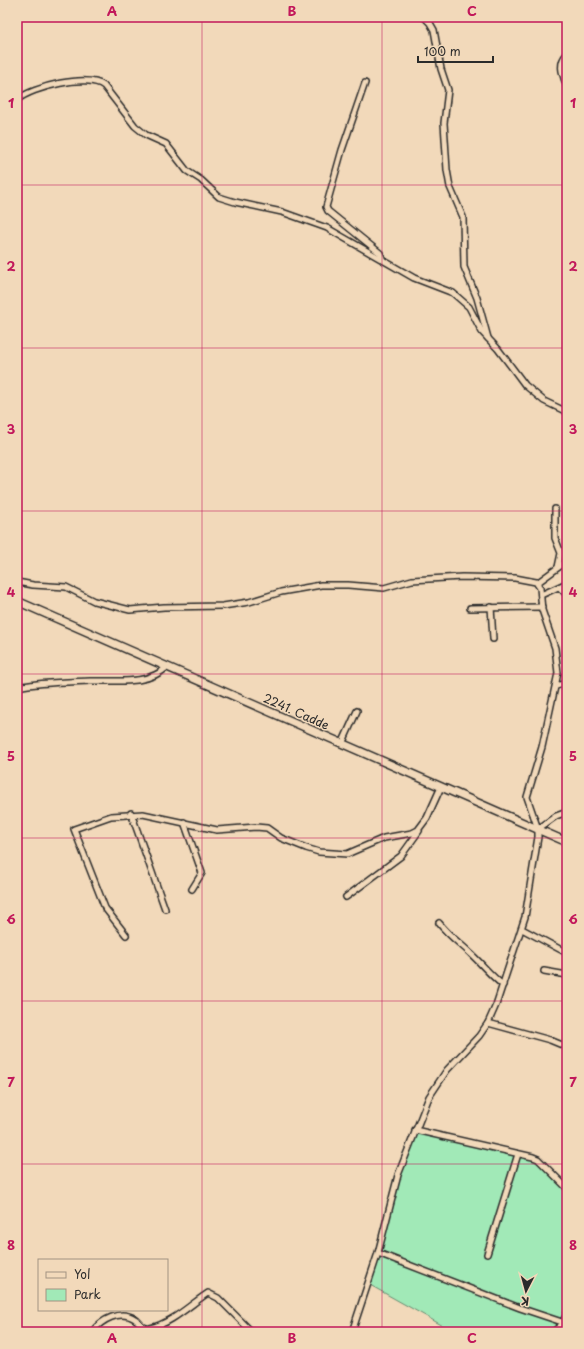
<svg xmlns="http://www.w3.org/2000/svg" width="584" height="1349" viewBox="0 0 584 1349" font-family="'Playpen Sans',sans-serif">
<rect width="100%" height="100%" fill="#f2d9ba"/>
<filter id="ink" filterUnits="userSpaceOnUse"><feTurbulence type="fractalNoise" baseFrequency=".025" numOctaves="2"/><feDisplacementMap in="SourceGraphic" scale="8" xChannelSelector="R" yChannelSelector="G"/><feConvolveMatrix kernelMatrix="1 2 1 2 8 2 1 2 1" color-interpolation-filters="sRGB"/></filter>
<g filter="url(#ink)">
<g fill="#a1e9b7" stroke="#668a71">
<polygon points="416,1133 532,1159 541,1165 567,1191 567,1303 560,1320 521,1307 380,1252 394,1192"/>
<polygon points="379,1255 558,1323 548,1332 454,1332 370,1285"/>
</g>
<g fill="none" stroke-linecap="round" stroke-linejoin="round">
<g stroke="#2b2b2b" stroke-width="8">
<g id="minor">
<polyline points="424,17 430,23 434,30 441,69 448,90 444,123 447,170 450,187 463,217 464,267 477,298 488,338"/>
<path d="M567,54c-10,10 -4,21 0,33"/>
<polyline points="365,83 342,150 326,207 328,211 380,253 382,258"/>
<path d="M17,100c15,-13 71,-27 87,-14l31,40 11,9 20,9 21,27 14,9 18,17 16,5 47,10 45,16 87,50 39,15 16,14 13,25 16,17 27,36 19,16 23,11"/>
<polyline points="555,509 555,538 561,553 558,567"/>
<polyline points="17,582 33,585 66,587 94,601 130,610 164,607 223,606 249,602 281,592 321,585 348,585 384,588 412,580 462,577 515,578 536,582 540,588 542,610 555,648 558,673 542,747 527,797 538,829 538,837 525,917 496,1005 488,1023 479,1036 447,1070 429,1097 398,1175 378,1253 352,1332"/>
<polyline points="537,583 567,561"/>
<polyline points="560,588 567,595"/>
<polyline points="541,595 567,583"/>
<polyline points="491,607 493,639"/>
<polyline points="470,608 542,607"/>
<polyline points="556,686 567,683"/>
<path d="M17,687c24,-5 49,-5 73,-6 25,-1 57,5 77,-14"/>
<polyline points="342,744 357,711"/>
<polyline points="131,813 165,909"/>
<polyline points="184,822 202,873 192,889"/>
<polyline points="538,829 556,816 567,812"/>
<polyline points="346,897 401,856 419,831"/>
<path d="M439,923c11,14 21,20 32,31 11,10 20,22 32,31"/>
<polyline points="522,929 567,953"/>
<polyline points="126,935 105,908 74,829 111,816 143,814 217,830 256,827 267,828 281,838 306,848 319,852 347,854 384,838 412,833 418,830 427,818 441,787"/>
<polyline points="544,971 567,975"/>
<polyline points="488,1023 550,1040 567,1047"/>
<polyline points="415,1130 533,1157 538,1159 567,1188"/>
<polyline points="378,1253 520,1308 565,1323"/>
<polyline points="487,1254 518,1154"/>
<path d="M92,1332c9,-12 28,-23 43,-13 5,3 8,11 15,9 21,-4 41,-24 58,-35l10,5 34,34"/>
<polyline points="553,1332 564,1323"/>
</g>
</g>
<g stroke="#2b2b2b" stroke-width="10">
<g id="tertiary">
<polyline points="17,601 567,842"/>
<polyline points="561,1332 567,1316"/>
</g>
</g>
<use href="#minor" stroke="#f2d9ba" stroke-width="5"/>
<use href="#tertiary" stroke="#f2d9ba" stroke-width="7"/>
</g>
</g>
<path fill="none" stroke="#c2185b" stroke-width="1" stroke-opacity="0.55" d="M202,17v1315M382,17v1315M17,185h550M17,348h550M17,511h550M17,674h550M17,838h550M17,1001h550M17,1164h550"/>
<g text-anchor="middle" stroke-width="3" stroke-linejoin="round" paint-order="stroke">
<g font-size="12" fill="#2b2b2b" stroke="#f2d9ba">
<text transform="translate(296 712) rotate(24)" y="4">2241. Cadde</text>
</g>
</g>
<rect width="584" height="1349" fill="none" stroke="#f2d9ba" stroke-width="44"/>
<rect x="38" y="1259" width="130" height="52" fill="#f2d9ba" stroke="#a29381"/>
<rect x="46" y="1272" width="20" height="6" fill="#f2d9ba" stroke="#a29381"/>
<text x="74" y="1279" font-size="12" fill="#2b2b2b">Yol</text>
<rect x="46" y="1289" width="20" height="12" fill="#a1e9b7" stroke="#a29381"/>
<text x="74" y="1299" font-size="12" fill="#2b2b2b">Park</text>
<g transform="translate(526 1291) rotate(186)" stroke="#f2d9ba" stroke-width="3" paint-order="stroke">
<path d="M0-3L7 15L0 10L-7 15Z" fill="#2b2b2b"/>
<text y="-6" font-size="11" font-weight="bold" text-anchor="middle" fill="#2b2b2b">K</text>
</g>
<path d="M418 56v6h75v-6" fill="none" stroke="#2b2b2b" stroke-width="2"/>
<text x="424" y="56" font-size="12" fill="#2b2b2b" stroke="#f2d9ba" stroke-width="3" paint-order="stroke">100 m</text>
<rect x="22" y="22" width="540" height="1305" fill="none" stroke="#c2185b" stroke-width="1.5"/>
<g font-size="13" text-anchor="middle" font-weight="bold" fill="#c2185b">
<text x="112" y="16">A</text>
<text x="292" y="16">B</text>
<text x="472" y="16">C</text>
<text x="11" y="108">1</text>
<text x="573" y="108">1</text>
<text x="11" y="271">2</text>
<text x="573" y="271">2</text>
<text x="11" y="434">3</text>
<text x="573" y="434">3</text>
<text x="11" y="597">4</text>
<text x="573" y="597">4</text>
<text x="11" y="761">5</text>
<text x="573" y="761">5</text>
<text x="11" y="924">6</text>
<text x="573" y="924">6</text>
<text x="11" y="1087">7</text>
<text x="573" y="1087">7</text>
<text x="11" y="1250">8</text>
<text x="573" y="1250">8</text>
<text x="112" y="1343">A</text>
<text x="292" y="1343">B</text>
<text x="472" y="1343">C</text>
</g>
</svg>
